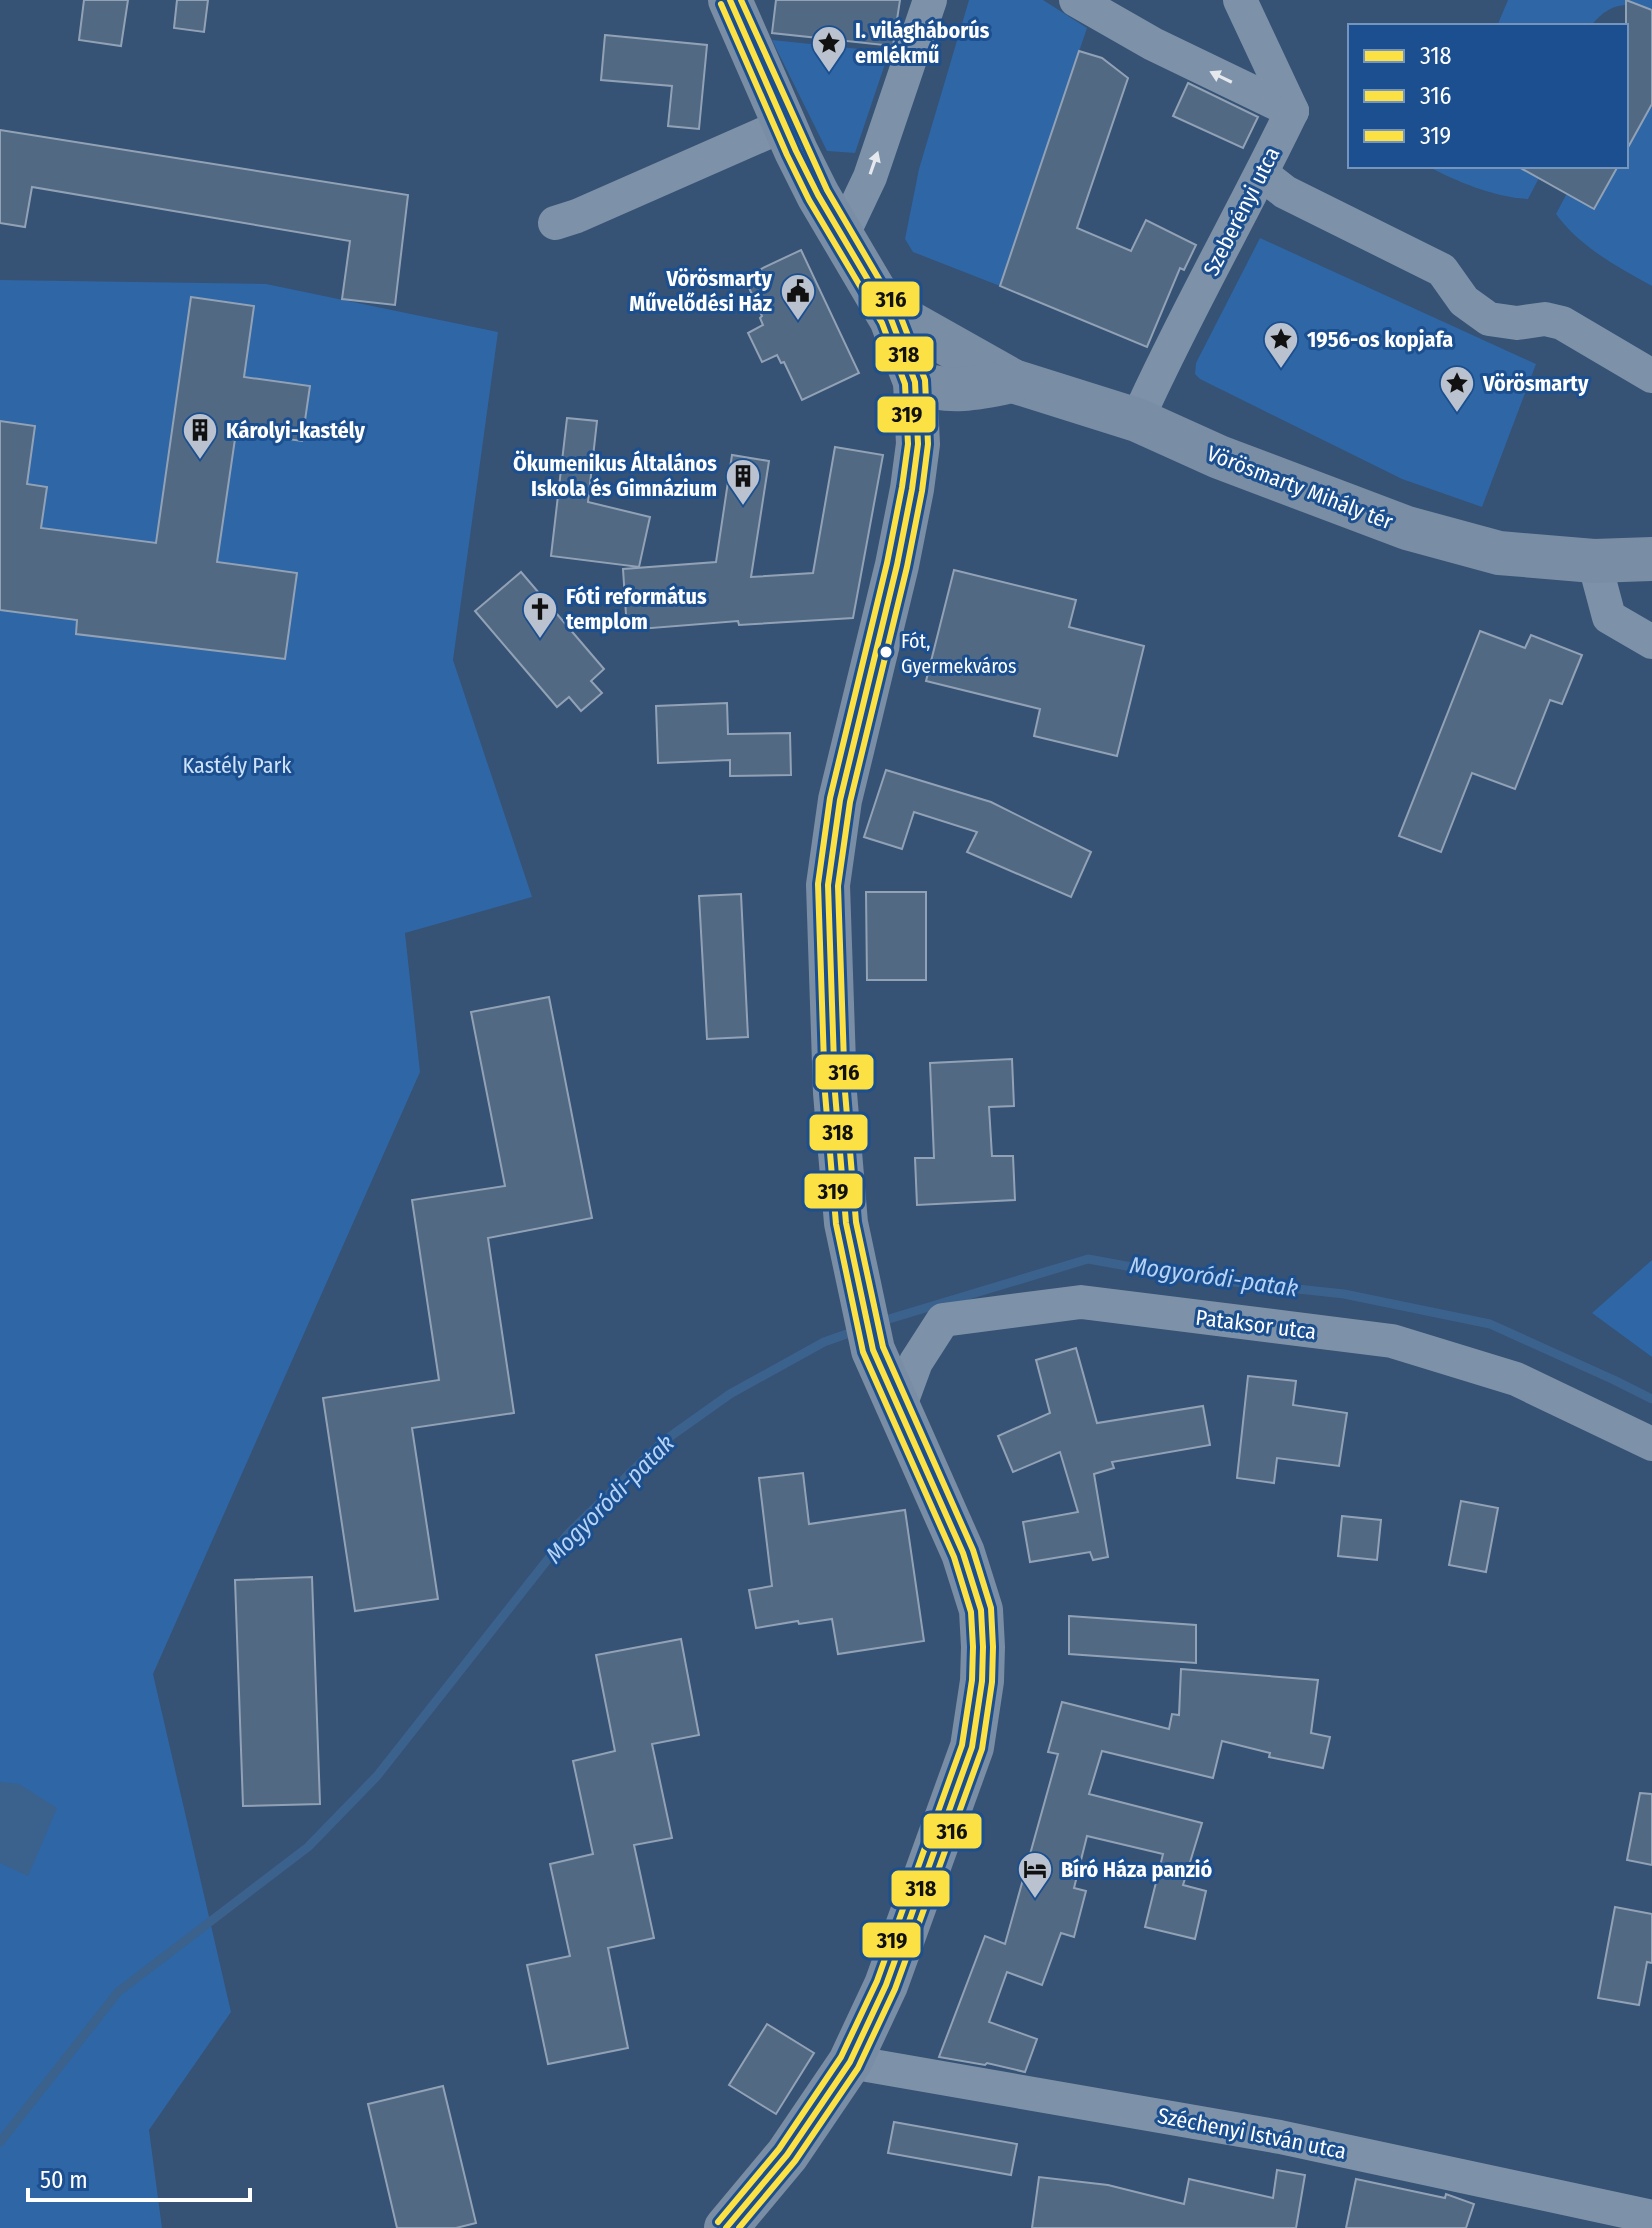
<svg xmlns="http://www.w3.org/2000/svg" width="1652" height="2228" viewBox="0 0 1652 2228" font-family="'Fira Sans Condensed',sans-serif">
<rect width="100%" height="100%" fill="#365274"/>
<g fill="#2f66a5">
<polygon points="969,0 1043,0 1087,28 1000,286 913,252 905,239 919,169"/>
<path d="M1508,0h144v11c-25,-11 -44,-7 -61,15h-12l-6,-3 -2,3h-74z"/>
<polygon points="772,40 889,52 855,153 827,151"/>
<path d="M1652,104v182c-35,-19 -73,-40 -96,-72l11,-21 28,15 23,-42h8v-15z"/>
<path d="M1427,166h90l22,12 -11,21c-35,-2 -70,-17 -101,-33z"/>
<polygon points="1260,238 1536,364 1482,507 1402,479 1200,379 1195,374 1196,363"/>
<polygon points="0,280 266,284 498,332 453,660 532,897 405,933 420,1072 153,1674 231,2012 149,2130 162,2228 0,2228"/>
<polygon points="1652,1260 1652,1357 1592,1313"/>
</g>
<polygon fill="#3b618d" points="0,1782 19,1784 57,1808 28,1876 0,1863"/>
<g fill="none" stroke-linecap="round" stroke-linejoin="round">
<g stroke="#3b618d" stroke-width="9">
<polyline points="879,1322 1088,1259 1187,1277 1344,1294 1490,1324 1614,1380 1652,1399"/>
<polyline points="0,2142 118,1992 308,1847 377,1776 567,1535 661,1443 730,1394 824,1342 858,1330"/>
</g>
</g>
<g fill="#526984" stroke="#92a2b6" stroke-width="2">
<polygon points="84,0 128,0 121,46 79,40"/>
<polygon points="177,0 208,0 204,32 174,28"/>
<polygon points="776,0 900,0 893,46 772,33"/>
<polygon points="1626,0 1652,10 1652,104 1626,151"/>
<polygon points="605,35 707,45 699,129 668,126 672,86 601,80"/>
<polygon points="1079,51 1102,58 1128,78 1077,228 1131,251 1146,220 1196,245 1184,270 1180,268 1147,347 1000,286"/>
<polygon points="1188,83 1258,117 1243,148 1173,116"/>
<polygon points="0,130 408,195 395,305 342,299 350,241 32,187 25,227 0,223"/>
<polygon points="1517,166 1618,166 1594,209"/>
<polygon points="801,250 859,373 802,400 784,362 781,363 777,355 762,362 748,333 763,325 760,318 762,316 744,277"/>
<polygon points="191,297 254,306 244,377 310,386 302,441 236,432 217,562 297,573 285,659 76,634 77,620 0,610 0,421 35,426 27,484 47,487 41,528 156,543"/>
<polygon points="567,418 597,421 588,502 650,517 639,567 551,556"/>
<polygon points="835,447 883,455 853,618 739,625 738,621 627,630 623,569 716,562 732,455 769,461 751,577 813,573"/>
<polygon points="954,570 1076,600 1069,627 1144,646 1117,756 1034,736 1040,709 926,681"/>
<polygon points="521,572 604,669 591,681 602,693 581,711 569,697 557,707 475,611"/>
<polygon points="1480,631 1525,648 1531,635 1582,655 1562,704 1550,700 1515,789 1472,773 1441,852 1399,836"/>
<polygon points="727,703 728,734 790,733 791,775 730,776 730,760 658,763 656,706"/>
<polygon points="886,770 991,802 1091,852 1071,897 967,852 977,832 914,812 902,849 864,837"/>
<polygon points="866,892 926,892 926,980 867,980"/>
<polygon points="741,894 748,1037 707,1039 699,896"/>
<polygon points="549,997 592,1218 488,1238 514,1413 412,1428 438,1599 355,1611 323,1398 439,1380 412,1200 505,1186 471,1012"/>
<polygon points="1012,1059 1014,1106 989,1107 992,1156 1013,1156 1015,1200 917,1205 915,1158 934,1158 930,1063"/>
<polygon points="1076,1348 1097,1423 1203,1406 1210,1445 1112,1462 1114,1468 1094,1474 1108,1557 1093,1560 1090,1552 1030,1562 1023,1522 1078,1512 1060,1452 1013,1472 998,1436 1050,1413 1036,1360"/>
<polygon points="1248,1376 1296,1381 1293,1405 1347,1413 1339,1466 1277,1458 1274,1483 1237,1478"/>
<polygon points="803,1473 809,1524 905,1510 924,1641 838,1654 832,1619 799,1624 798,1621 756,1628 749,1590 772,1586 759,1478"/>
<polygon points="1461,1501 1498,1508 1486,1572 1449,1565"/>
<polygon points="1342,1516 1381,1520 1377,1560 1338,1556"/>
<polygon points="312,1577 320,1804 243,1806 235,1580"/>
<polygon points="1069,1616 1196,1625 1196,1663 1069,1654"/>
<polygon points="681,1639 699,1735 652,1744 672,1838 634,1845 654,1938 608,1948 628,2048 548,2064 527,1965 570,1956 550,1864 593,1854 573,1761 615,1751 596,1655"/>
<polygon points="1181,1669 1318,1680 1311,1733 1330,1737 1323,1768 1269,1757 1270,1753 1222,1741 1213,1778 1102,1751 1089,1794 1202,1823 1183,1885 1206,1891 1195,1939 1145,1927 1163,1854 1087,1836 1074,1888 1086,1891 1074,1937 1061,1933 1042,1985 1007,1972 989,2022 1037,2039 1025,2072 987,2063 985,2065 939,2057 985,1936 1005,1944 1058,1754 1048,1752 1062,1702 1169,1729 1172,1714 1179,1715"/>
<polygon points="1640,1793 1652,1794 1652,1865 1627,1860"/>
<polygon points="1615,1907 1652,1914 1652,1963 1647,1962 1639,2005 1598,1998"/>
<polygon points="767,2024 814,2053 776,2114 729,2085"/>
<polygon points="443,2086 476,2223 456,2228 397,2228 368,2104"/>
<polygon points="894,2122 1017,2144 1011,2175 888,2153"/>
<polygon points="1277,2170 1305,2175 1296,2228 1032,2228 1039,2177 1108,2185 1184,2204 1189,2179 1273,2198"/>
<polygon points="1356,2179 1445,2198 1446,2194 1474,2204 1466,2228 1346,2228"/>
</g>
<g fill="none" stroke-linecap="round" stroke-linejoin="round">
<g stroke="#7d92a8" stroke-width="34">
<polyline points="1076,0 1153,44 1292,111"/>
<polyline points="1240,0 1292,111"/>
<polyline points="1262,174 1285,192 1442,270 1464,301 1489,319 1517,323 1545,319 1562,323 1652,376"/>
<polyline points="555,223 577,216 784,125"/>
<polyline points="843,234 870,177 930,0"/>
<path d="M1137,420c47,-105 105,-205 155,-309"/>
<polyline points="1594,561 1609,617 1652,642"/>
<polyline points="898,1411 916,1362 943,1320 1081,1302 1392,1341 1516,1379 1652,1444"/>
<polyline points="850,2062 1280,2137 1652,2217"/>
</g>
<g stroke="#798da4" stroke-width="44">
<polyline points="881,297 910,323 1013,381 1137,420 1219,457 1407,528 1499,553 1594,561 1652,559"/>
<path d="M915,382c37,13 61,6 98,-1"/>
<polyline points="726,2228 787,2155 850,2062 886,1985 972,1747 982,1681 983,1647 981,1610 963,1553 873,1350 846,1223 835,1093 828,885 840,800 897,565 912,489 918,444 915,382 891,319 818,195 796,151 730,0"/>
</g>
<g stroke="#1b4f8f" stroke-width="12">
<polyline id="bus-1" points="726,2228 787,2155 850,2062 886,1985 972,1747 982,1681 983,1647 981,1610 963,1553 873,1350 846,1223 835,1093 828,885 840,800 897,565 912,489 918,444 915,382 891,319 818,195 796,151 730,0"/>
</g>
<g stroke="#1b4f8f" stroke-width="12">
<polyline id="bus-2" points="739,2228 795,2161 858,2068 895,1989 982,1749 992,1682 993,1647 991,1608 973,1550 883,1347 856,1222 845,1092 838,886 850,802 907,567 922,491 928,444 925,380 900,315 827,190 741,0"/>
</g>
<g stroke="#1b4f8f" stroke-width="12">
<polyline id="bus-3" points="718,2222 779,2149 841,2057 877,1981 962,1745 972,1680 973,1647 971,1612 954,1557 863,1352 836,1224 825,1093 818,884 830,798 887,563 902,487 908,444 905,384 882,323 809,200 787,155 721,4"/>
</g>
<use href="#bus-1" stroke="#fbe143" stroke-width="6"/>
<use href="#bus-2" stroke="#fbe143" stroke-width="6"/>
<use href="#bus-3" stroke="#fbe143" stroke-width="6"/>
</g>
<defs><path id="oneway-solid" d="M-6-.8H1V-3.2L6.5 0L1 3.2V.8H-6Z" transform="scale(2)"/></defs>
<g fill="#e5e9ee">
<use href="#oneway-solid" transform="translate(1221 77) rotate(-154)"/>
<use href="#oneway-solid" transform="translate(874 163) rotate(-71)"/>
</g>
<defs>
<g id="sight-pin" transform="scale(1.8)"><path d="M0 17L-7.5 6A9.5 9.5 0 1 1 7.5 6Z" fill="#b9c2ce" stroke="#1b4f8f"/><path d="M0-6L1.8-2.2L6-1.7L2.9 1.2L3.7 5.4L0 3.3L-3.7 5.4L-2.9 1.2L-6-1.7L-1.8-2.2Z" fill="#111"/></g>
<g id="civic-pin" transform="scale(1.8)"><path d="M0 17L-7.5 6A9.5 9.5 0 1 1 7.5 6Z" fill="#b9c2ce" stroke="#1b4f8f"/><path d="M-.6-6.5H3V-4.5H.6V-3L4-1V1h2V6H-6V1h2V-1L-.6-3ZM-1.2 2.5V6h2.4V2.5Z" fill="#111"/></g>
<g id="building-pin" transform="scale(1.8)"><path d="M0 17L-7.5 6A9.5 9.5 0 1 1 7.5 6Z" fill="#b9c2ce" stroke="#1b4f8f"/><path d="M-4-6H4V6H1V3H-1V6H-4ZM-2.5-4.3h1.7v1.8h-1.7ZM.8-4.3h1.7v1.8H.8ZM-2.5-1h1.7V.8h-1.7ZM.8-1h1.7V.8H.8Z" fill="#111"/></g>
<g id="church-pin" transform="scale(1.8)"><path d="M0 17L-7.5 6A9.5 9.5 0 1 1 7.5 6Z" fill="#b9c2ce" stroke="#1b4f8f"/><path d="M-1.2-6h2.4v3.5h3.3v2.4h-3.3V6h-2.4V-.1h-3.3v-2.4h3.3Z" fill="#111"/></g>
<g id="hotel-pin" transform="scale(1.8)"><path d="M0 17L-7.5 6A9.5 9.5 0 1 1 7.5 6Z" fill="#b9c2ce" stroke="#1b4f8f"/><path d="M-6-4.5h1.5V1H6V5H4.5V3h-9V5H-6ZM-4 0a1.8 1.8 0 1 1 3.6 0ZM.5 0V-2.5h3Q6-2.5 6 0Z" fill="#111"/></g>
</defs>
<g fill-rule="evenodd">
<use href="#sight-pin" x="829" y="43"/>
<use href="#civic-pin" x="798" y="291"/>
<use href="#sight-pin" x="1281" y="339"/>
<use href="#sight-pin" x="1457" y="383"/>
<use href="#building-pin" x="200" y="430"/>
<use href="#building-pin" x="743" y="476"/>
<use href="#church-pin" x="540" y="609"/>
<use href="#hotel-pin" x="1035" y="1869"/>
</g>
<circle fill="#fff" stroke="#1b4f8f" stroke-width="3" cx="886" cy="652" r="7"/>
<g text-anchor="middle" stroke-width="6" stroke-linejoin="round" paint-order="stroke">
<g font-size="20" fill="#fff" stroke="#1b4f8f" text-anchor="start">
<text x="901" y="648">Fót,<tspan x="901" dy="25">Gyermekváros</tspan></text>
</g>
<g font-size="22" font-weight="bold" fill="#fff" stroke="#1b4f8f" text-anchor="start">
<text x="855" y="38">I. világháborús<tspan x="855" dy="25">emlékmű</tspan></text>
<text x="772" y="286" text-anchor="end">Vörösmarty<tspan x="772" dy="25">Művelődési Ház</tspan></text>
<text x="1307" y="347">1956-os kopjafa</text>
<text x="1483" y="391">Vörösmarty</text>
<text x="226" y="438">Károlyi-kastély</text>
<text x="717" y="471" text-anchor="end">Ökumenikus Általános<tspan x="717" dy="25">Iskola és Gimnázium</tspan></text>
<text x="566" y="604">Fóti református<tspan x="566" dy="25">templom</tspan></text>
<text x="1061" y="1877">Bíró Háza panzió</text>
</g>
<g font-size="22" fill="#fff" stroke="#1b4f8f">
<text transform="translate(1241 211) rotate(-63)" y="8">Szeberényi utca</text>
<text transform="translate(1300 487) rotate(21)" y="8">Vörösmarty Mihály tér</text>
<text transform="translate(1256 1324) rotate(7)" y="8">Pataksor utca</text>
<text transform="translate(1252 2133) rotate(11)" y="8">Széchenyi István utca</text>
</g>
<g font-size="22" fill="#cfe3fa" stroke="#1b4f8f">
<text x="237" y="773">Kastély Park</text>
</g>
<g font-size="24" font-style="italic" fill="#b5d3f5" stroke="#1b4f8f">
<text transform="translate(1214 1277) rotate(8)" y="8">Mogyoródi-patak</text>
<text transform="translate(610 1499) rotate(-45)" y="8">Mogyoródi-patak</text>
</g>
</g>
<g stroke="#1b4f8f" stroke-width="3">
<rect x="860" y="280" width="61" height="38" rx="8" fill="#fbe143"/>
<rect x="874" y="335" width="61" height="38" rx="8" fill="#fbe143"/>
<rect x="876" y="395" width="61" height="39" rx="8" fill="#fbe143"/>
<rect x="814" y="1053" width="61" height="38" rx="8" fill="#fbe143"/>
<rect x="808" y="1113" width="61" height="39" rx="8" fill="#fbe143"/>
<rect x="803" y="1172" width="61" height="38" rx="8" fill="#fbe143"/>
<rect x="922" y="1812" width="61" height="38" rx="8" fill="#fbe143"/>
<rect x="890" y="1869" width="61" height="39" rx="8" fill="#fbe143"/>
<rect x="861" y="1921" width="61" height="38" rx="8" fill="#fbe143"/>
</g>
<g font-size="22" text-anchor="middle" font-weight="bold" fill="#111">
<text x="891" y="307">316</text>
<text x="904" y="362">318</text>
<text x="907" y="422">319</text>
<text x="844" y="1080">316</text>
<text x="838" y="1140">318</text>
<text x="833" y="1199">319</text>
<text x="952" y="1839">316</text>
<text x="921" y="1896">318</text>
<text x="892" y="1948">319</text>
</g>
<rect x="1348" y="24" width="280" height="144" fill="#1b4f8f" stroke="#7695bc" stroke-width="2"/>
<rect x="1364" y="50" width="40" height="12" fill="#fbe143" stroke="#7695bc" stroke-width="2"/>
<text x="1420" y="64" font-size="24" fill="#ffffff">318</text>
<rect x="1364" y="90" width="40" height="12" fill="#fbe143" stroke="#7695bc" stroke-width="2"/>
<text x="1420" y="104" font-size="24" fill="#ffffff">316</text>
<rect x="1364" y="130" width="40" height="12" fill="#fbe143" stroke="#7695bc" stroke-width="2"/>
<text x="1420" y="144" font-size="24" fill="#ffffff">319</text>
<path d="M28 2188v12h222v-12" fill="none" stroke="#ffffff" stroke-width="4"/>
<text x="40" y="2188" font-size="24" fill="#ffffff" stroke="#1b4f8f" stroke-width="6" paint-order="stroke">50 m</text>
</svg>
